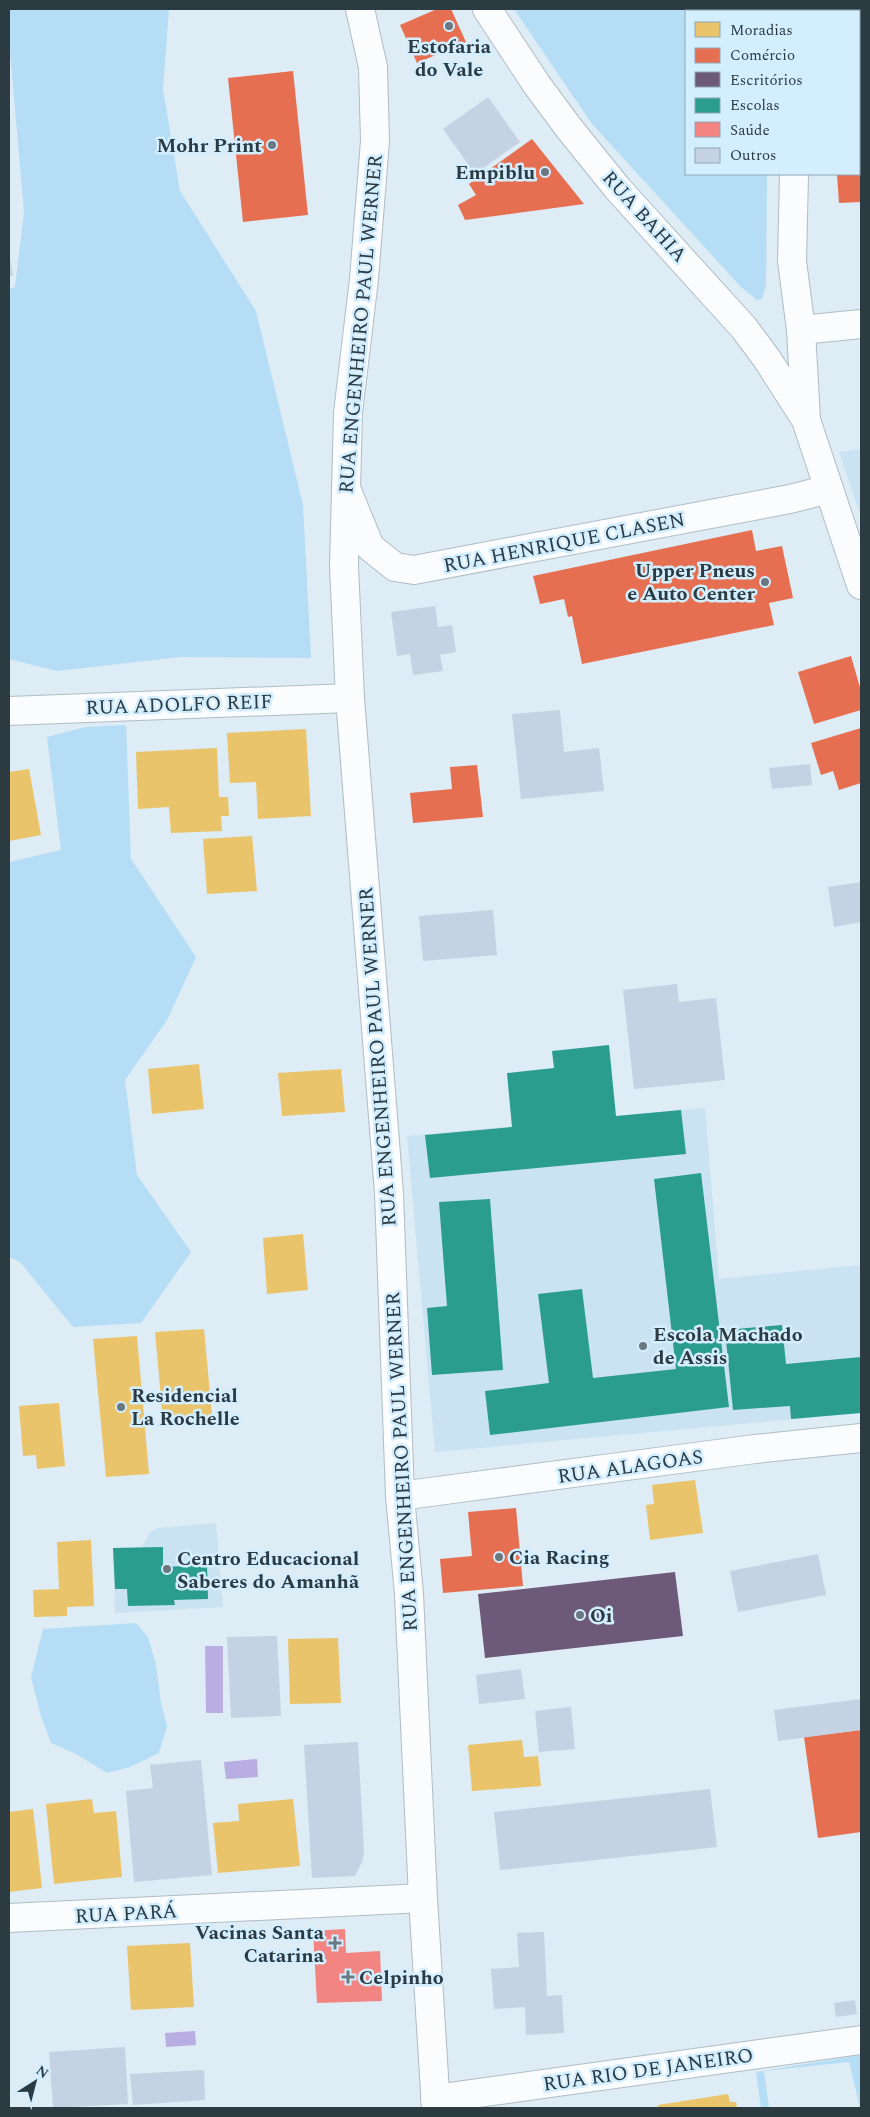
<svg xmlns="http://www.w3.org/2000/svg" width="870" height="2117" viewBox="0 0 870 2117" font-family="Spectral,serif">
<rect width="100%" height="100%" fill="#ddecf5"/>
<g fill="#cae3f2">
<polygon points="861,449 861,517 839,452"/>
<polygon points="705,1108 719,1279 861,1265 861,1413 435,1452 407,1136"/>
<polygon points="216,1523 223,1607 115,1613 113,1548 142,1547 150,1532 158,1528"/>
</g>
<g fill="#b5def6">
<polygon points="9,9 169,9 163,89 180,191 256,311 303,505 311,658 180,657 57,671 9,659 9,289 15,287 24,212 9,40"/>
<polygon points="514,9 767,9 767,11 686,11 686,174 767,174 766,284 762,299 757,300 741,287 592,124"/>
<polygon points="126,725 131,859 196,957 167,1020 125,1080 137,1175 191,1252 141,1323 73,1327 20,1262 9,1257 9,862 61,850 47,737 85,727"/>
<polygon points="136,1623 148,1637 156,1665 161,1703 167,1726 159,1753 130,1767 107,1773 76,1754 51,1743 40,1713 31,1677 43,1629"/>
<polygon points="861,2055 861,2108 860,2108 849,2062 764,2071 769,2108 761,2108 756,2072"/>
</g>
<g fill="#b9aee1">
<polygon points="205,1646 223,1646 223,1713 206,1713"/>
<polygon points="257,1759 258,1777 226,1779 224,1762"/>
<polygon points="195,2031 196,2045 166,2047 165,2033"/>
</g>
<g fill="#e9c46a">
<polygon points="306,729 311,816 258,819 256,782 230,783 227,733"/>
<polygon points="217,748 219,797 228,797 229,816 221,816 222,831 171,833 169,807 138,809 136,752"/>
<polygon points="29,769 41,835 9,841 9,772"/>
<polygon points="252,836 257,891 207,894 203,839"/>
<polygon points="199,1064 204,1109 152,1114 148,1069"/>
<polygon points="341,1069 345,1112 282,1116 278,1073"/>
<polygon points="303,1234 308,1290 267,1294 263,1238"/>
<polygon points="204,1329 212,1415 163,1420 155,1332"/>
<polygon points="137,1336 149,1474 106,1477 93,1339"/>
<polygon points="59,1403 65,1466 37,1469 36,1455 23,1456 19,1406"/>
<polygon points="695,1480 703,1533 650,1540 646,1505 654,1504 652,1485"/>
<polygon points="91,1540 94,1606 67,1607 67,1616 34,1617 33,1590 59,1589 57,1542"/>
<polygon points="338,1638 341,1703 290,1704 288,1639"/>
<polygon points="522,1740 524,1757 538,1756 541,1786 472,1791 468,1745"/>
<polygon points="92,1799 94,1813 116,1811 122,1877 54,1884 46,1804"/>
<polygon points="293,1799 300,1866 218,1873 213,1823 239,1821 238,1804"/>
<polygon points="33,1809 42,1888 9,1892 9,1812"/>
<polygon points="190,1943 194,2007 131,2010 127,1946"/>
<polygon points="728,2094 730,2102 736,2102 737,2108 658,2108 658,2105"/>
</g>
<g fill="#e76f51">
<polygon points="437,9 451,9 466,42 417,63 400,25"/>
<rect x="859" y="56" width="2" height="41"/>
<polygon points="293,71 308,215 243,222 228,78"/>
<polygon points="532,139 584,204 465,220 458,205 476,195 469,184"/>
<polygon points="859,146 861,146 861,202 839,203 837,174 859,174"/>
<polygon points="752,530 756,551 782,546 793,598 769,603 774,625 582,664 572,616 568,617 564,599 540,604 533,576"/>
<polygon points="851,656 861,691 861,710 814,724 798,672"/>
<polygon points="861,728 861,783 839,790 833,771 821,775 811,743"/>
<polygon points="477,765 483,817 413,823 410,793 452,789 450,767"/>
<polygon points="516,1508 523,1586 443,1593 440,1559 472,1556 468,1512"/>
<polygon points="861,1730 861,1832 818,1838 804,1737"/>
</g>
<polygon fill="#6d597a" points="675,1572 683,1636 485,1658 478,1594"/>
<g fill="#2a9d8f">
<polygon points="609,1045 616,1116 681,1110 686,1154 430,1178 425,1135 512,1127 507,1073 554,1068 552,1051"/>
<polygon points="701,1173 729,1407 490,1435 485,1391 549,1383 538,1294 582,1289 593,1378 676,1369 654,1179"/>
<polygon points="490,1199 503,1370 432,1375 427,1308 447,1306 439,1202"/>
<polygon points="782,1325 786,1364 861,1357 861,1413 791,1419 790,1406 733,1410 725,1330"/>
<polygon points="163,1547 163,1567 207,1565 208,1599 174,1600 175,1605 128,1606 127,1589 115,1589 113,1548"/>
</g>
<polygon fill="#f28482" points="345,1929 346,1953 380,1951 382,2001 317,2003 313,1931"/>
<g fill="#c5d2e3">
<polygon points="488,97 520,142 475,174 443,129"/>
<polygon points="9,252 13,276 9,276"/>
<polygon points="435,606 438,627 452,625 456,652 440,655 443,671 413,675 410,654 397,656 391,612"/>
<polygon points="560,710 564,752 599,748 604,791 521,799 512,714"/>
<polygon points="810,764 812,785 772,789 769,768"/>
<polygon points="861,882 861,922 834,927 828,887"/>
<polygon points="493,910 497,955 423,961 419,916"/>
<polygon points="677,984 679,1002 716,998 725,1080 634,1089 623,990"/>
<polygon points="818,1554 826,1595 738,1612 730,1571"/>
<polygon points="277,1636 281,1716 231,1718 227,1637"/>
<polygon points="521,1669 525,1699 479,1704 476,1675"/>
<polygon points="861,1699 861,1730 778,1741 774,1710"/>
<polygon points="571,1707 575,1749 539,1752 535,1711"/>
<polygon points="358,1742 364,1850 363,1860 355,1876 312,1878 304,1745"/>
<polygon points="201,1760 212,1875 134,1882 126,1791 153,1788 150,1765"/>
<polygon points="710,1789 717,1847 500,1870 494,1812"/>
<polygon points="544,1932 547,1996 562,1995 564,2033 526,2035 525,2007 494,2009 491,1969 519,1967 517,1933"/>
<polygon points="855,2000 857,2014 836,2017 834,2003"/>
<polygon points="125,2047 128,2104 53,2108 49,2052"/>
<polygon points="204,2070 205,2100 133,2105 130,2074"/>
</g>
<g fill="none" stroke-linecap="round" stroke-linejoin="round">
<g stroke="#b0bdc4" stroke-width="30">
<g id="street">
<polyline points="801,330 861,324"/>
<polyline points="9,711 350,698"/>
<polyline points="400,1496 755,1449 861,1438"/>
<polyline points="9,1918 423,1898"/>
</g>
</g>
<g stroke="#b0bdc4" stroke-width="30">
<g id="secondary">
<polyline points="346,488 370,547 395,567 414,570 790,499 829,489"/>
<polyline points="435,2099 861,2040"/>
</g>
</g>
<g stroke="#b0bdc4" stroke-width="30">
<g id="primary">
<polyline points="360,9 373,67 375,141 364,279 348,413 344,566 350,698 389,1193 400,1496 409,1594 423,1898 436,2108"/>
<polyline points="487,9 537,85 568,127 618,189 744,328 767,359 806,420 861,585"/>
<polyline points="798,11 798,9"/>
<polyline points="794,174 792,261 801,330 806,419"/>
</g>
</g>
<use href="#street" stroke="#fafcfe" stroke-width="28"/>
<use href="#secondary" stroke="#fafcfe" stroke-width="28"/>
<use href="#primary" stroke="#fafcfe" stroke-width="28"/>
</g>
<g fill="#6a7881" stroke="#d3eeff" stroke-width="2">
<circle cx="449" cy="26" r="5"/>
<circle cx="272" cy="145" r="5"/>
<circle cx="545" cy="172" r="5"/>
<circle cx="765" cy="582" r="5"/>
<circle cx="643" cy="1346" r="5"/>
<circle cx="121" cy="1407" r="5"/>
<circle cx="499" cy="1557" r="5"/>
<circle cx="167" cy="1569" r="5"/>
<circle cx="580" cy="1615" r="5"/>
<path d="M332.5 1935.5h5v5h5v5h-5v5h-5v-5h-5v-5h5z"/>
<path d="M345.5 1969.5h5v5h5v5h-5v5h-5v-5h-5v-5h5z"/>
</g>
<g text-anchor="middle" stroke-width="5" stroke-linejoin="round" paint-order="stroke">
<g font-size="20" font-weight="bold" fill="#2c3a42" stroke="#d3eeff" text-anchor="start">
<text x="449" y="53" text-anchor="middle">Estofaria<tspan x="449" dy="23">do Vale</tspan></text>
<text x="262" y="152" text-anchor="end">Mohr Print</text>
<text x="535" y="179" text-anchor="end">Empiblu</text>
<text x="755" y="577" text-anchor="end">Upper Pneus<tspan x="755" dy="23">e Auto Center</tspan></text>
<text x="653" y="1341">Escola Machado<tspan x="653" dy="23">de Assis</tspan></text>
<text x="131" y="1402">Residencial<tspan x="131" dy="23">La Rochelle</tspan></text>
<text x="509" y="1564">Cia Racing</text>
<text x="177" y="1565">Centro Educacional<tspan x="177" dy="23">Saberes do Amanhã</tspan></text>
<text x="590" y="1622">Oi</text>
<text x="324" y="1939" text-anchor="end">Vacinas Santa<tspan x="324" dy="23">Catarina</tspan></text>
<text x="359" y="1984">Celpinho</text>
</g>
<g font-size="20" fill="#2c3a42" stroke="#d3eeff">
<text transform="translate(645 216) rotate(48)" y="7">RUA BAHIA</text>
<text transform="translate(360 324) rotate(-85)" y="7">RUA ENGENHEIRO PAUL WERNER</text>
<text transform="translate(564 542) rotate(-11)" y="7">RUA HENRIQUE CLASEN</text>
<text transform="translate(179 704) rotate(-2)" y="7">RUA ADOLFO REIF</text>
<text transform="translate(377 1057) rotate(-94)" y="7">RUA ENGENHEIRO PAUL WERNER</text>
<text transform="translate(401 1462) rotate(-93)" y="7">RUA ENGENHEIRO PAUL WERNER</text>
<text transform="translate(630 1466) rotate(-8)" y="7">RUA ALAGOAS</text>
<text transform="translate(126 1913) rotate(-3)" y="7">RUA PARÁ</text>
<text transform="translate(648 2069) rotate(-8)" y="7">RUA RIO DE JANEIRO</text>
</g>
</g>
<rect width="870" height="2117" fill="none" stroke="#2c3a42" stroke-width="20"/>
<rect x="685" y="10" width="175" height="165" fill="#d3eeff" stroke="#90a6b3"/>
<rect x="695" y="22" width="25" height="15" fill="#e9c46a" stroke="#90a6b3"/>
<text x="730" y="35" font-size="15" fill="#2c3a42">Moradias</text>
<rect x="695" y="48" width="25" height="15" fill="#e76f51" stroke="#90a6b3"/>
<text x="730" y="60" font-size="15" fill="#2c3a42">Comércio</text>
<rect x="695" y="72" width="25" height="15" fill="#6d597a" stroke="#90a6b3"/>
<text x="730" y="85" font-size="15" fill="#2c3a42">Escritórios</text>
<rect x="695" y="98" width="25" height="15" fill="#2a9d8f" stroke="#90a6b3"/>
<text x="730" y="110" font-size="15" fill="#2c3a42">Escolas</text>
<rect x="695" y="122" width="25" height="15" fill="#f28482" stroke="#90a6b3"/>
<text x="730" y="135" font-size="15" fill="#2c3a42">Saúde</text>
<rect x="695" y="148" width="25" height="15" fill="#c5d2e3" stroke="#90a6b3"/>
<text x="730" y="160" font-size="15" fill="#2c3a42">Outros</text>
<g transform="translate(35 2082) rotate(36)" stroke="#d3eeff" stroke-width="4" paint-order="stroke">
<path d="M0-4L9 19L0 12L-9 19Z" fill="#2c3a42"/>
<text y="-8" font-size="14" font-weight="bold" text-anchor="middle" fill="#2c3a42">N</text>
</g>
</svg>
